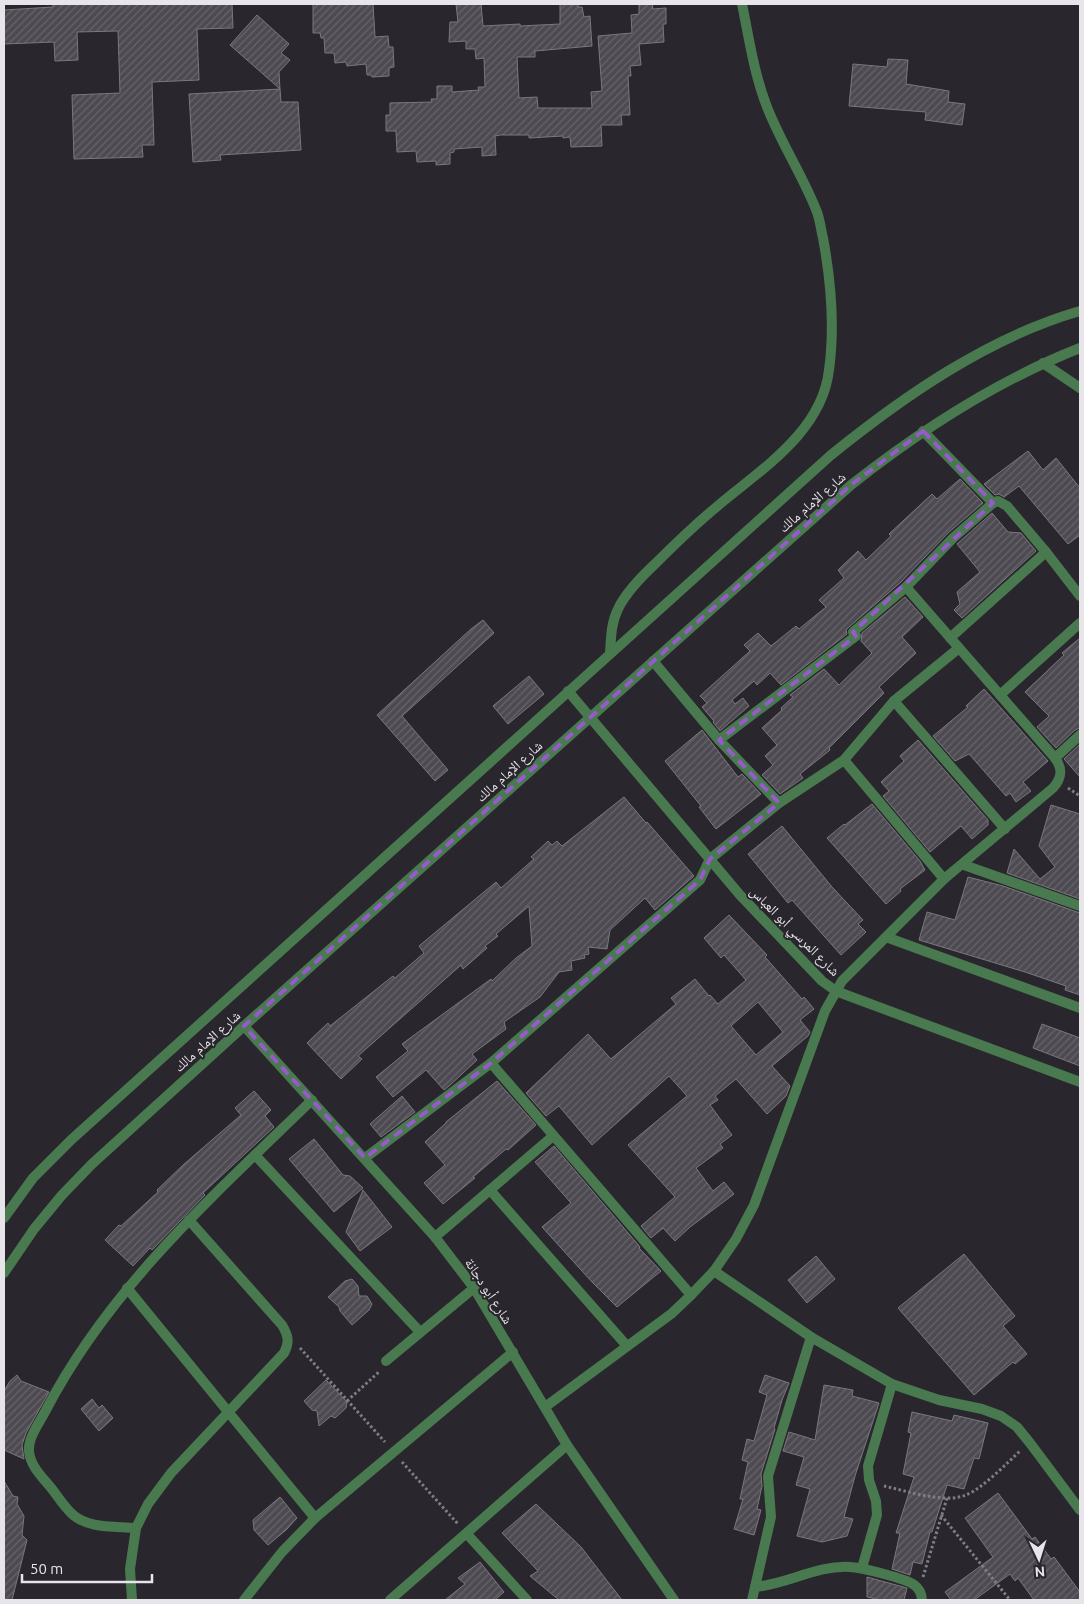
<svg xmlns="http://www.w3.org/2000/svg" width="1084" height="1604" viewBox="0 0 1084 1604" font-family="Ubuntu,'Noto Naskh Arabic',sans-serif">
<defs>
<pattern id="building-hatch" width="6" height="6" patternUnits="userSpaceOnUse" patternTransform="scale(1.25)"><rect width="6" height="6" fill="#4d4a52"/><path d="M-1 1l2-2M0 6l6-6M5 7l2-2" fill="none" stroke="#67646b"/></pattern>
</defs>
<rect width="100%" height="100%" fill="#29262d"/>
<g fill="url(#building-hatch)" stroke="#7b777f" fill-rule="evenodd">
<polygon points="53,4 232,4 233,28 197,29 199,80 152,82 154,145 142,145 143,157 74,159 72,95 120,93 118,31 77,32 78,60 55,61 54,42 4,44 4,10 53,7"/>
<polygon points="313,4 373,4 375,37 388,36 389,47 393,47 394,67 389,68 389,76 372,77 371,75 367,75 366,64 347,66 346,62 335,63 334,53 325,53 324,38 321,38 320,33 313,33"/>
<polygon points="456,4 481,4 483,26 520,24 520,26 560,24 560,4 578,4 578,7 582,7 584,17 590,16 592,46 535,51 535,57 517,57 519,98 537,97 538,108 592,108 591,92 602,91 598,36 632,33 631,15 639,14 639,4 652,4 653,9 666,8 666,24 663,24 664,42 639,44 641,65 630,66 631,76 628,76 630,115 621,115 622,125 601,125 602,146 571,147 570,137 563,138 563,136 529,138 529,135 500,135 495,136 496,155 482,156 482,147 454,149 454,152 450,153 450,164 436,165 436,161 417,162 416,151 397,152 396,131 386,131 386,115 390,115 390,103 432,102 431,99 437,99 437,86 452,86 452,92 479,90 478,87 485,87 484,58 476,59 475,49 466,49 466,41 449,42 450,22 458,22"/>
<polygon points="257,15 289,44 281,53 290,60 279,72 280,89 230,45"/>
<polygon points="888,59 908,60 906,84 949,91 948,102 965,104 962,125 925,120 926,112 849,106 853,64 887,67"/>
<polygon points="280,89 281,102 298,102 301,150 220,155 221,160 193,162 189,94"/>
<polygon points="1028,451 1043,470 1056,458 1080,488 1080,535 1068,544 1019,486 1004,497 999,494 995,495 984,484"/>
<polygon points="960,479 983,503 948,533 901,582 849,627 846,630 847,634 781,685 770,673 757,685 754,681 732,700 735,704 743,698 749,706 720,731 713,722 714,721 702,707 707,703 700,696 750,651 744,645 758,633 771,646 796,626 799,629 826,607 819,600 844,578 838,570 858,551 866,560 891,536 889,534 932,494 937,499"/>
<polygon points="992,513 1008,532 1021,533 1036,551 962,618 954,610 960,604 957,592 980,572 957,544"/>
<polygon points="905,597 923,617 902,637 916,653 879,687 884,693 829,748 830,750 800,774 803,778 780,794 762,775 773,765 765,756 777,745 762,728 782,710 781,708 793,697 790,695 824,669 839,685 872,653 861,641 862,633"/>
<polygon points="483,620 494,633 402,716 448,770 435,781 377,715 471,629"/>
<polygon points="1080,638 1080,728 1075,730 1056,748 1037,727 1049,716 1025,692 1064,655 1062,653"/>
<polygon points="529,676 544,694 508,724 493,706"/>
<polygon points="984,689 1048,761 1023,782 1031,791 1016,802 1010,793 1006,796 969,754 955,761 933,736 968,707 966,706"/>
<polygon points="702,730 738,777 742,774 761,794 716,829 699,807 701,806 665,761"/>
<polygon points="918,740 988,820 988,825 972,839 961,826 930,852 883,796 889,791 881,782 904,761 900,756"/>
<polygon points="1080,744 1080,777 1064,759"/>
<polygon points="624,797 646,823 647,822 694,876 655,910 645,898 610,930 607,949 588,947 589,954 584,955 585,958 571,961 572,970 559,972 540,997 504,1022 506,1029 472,1054 477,1060 449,1086 444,1090 426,1070 393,1097 376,1077 408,1051 402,1044 491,979 492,981 516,958 532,946 529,906 496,934 498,936 485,946 487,948 463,969 461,965 358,1056 362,1059 341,1079 307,1043 328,1023 330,1026 393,976 395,978 424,953 419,946 496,882 501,888 534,859 531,857 548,841 552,845 557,841 562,846"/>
<polygon points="872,804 920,861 925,870 900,889 901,891 886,904 827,838 844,824 845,825"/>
<polygon points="1051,805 1080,814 1080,899 1007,873 1014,849 1040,879 1055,867 1039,846"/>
<polygon points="782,826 832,887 863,920 858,924 866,932 841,955 792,900 788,903 748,854"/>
<polygon points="968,877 1003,886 1080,913 1080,995 1065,990 1066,986 1025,972 919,940 927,912 955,920"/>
<path d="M729,915l38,40 -2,2 37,42 2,-2 10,12 -14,11 10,12 -2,4 -36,30 18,20 -4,10 -19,18 -31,-35 -21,17 3,4 -8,5 22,30 -12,9 3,4 -27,20 17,23 11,-9 10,12 -44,33 -15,14 -12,-13 -12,10 -10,-12 34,-29 -47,-52 59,-49 -18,-20 -77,69 -33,-39 -13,10 -20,-23 62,-59 23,25 65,-55 -5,-6 24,-19 14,17 1,-1 8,9 28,-24 -22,-25 -3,3 -17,-20zM758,1002l25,30 -27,23 -25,-29z"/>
<polygon points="1042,1024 1080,1038 1080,1066 1033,1048"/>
<polygon points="497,1081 536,1125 508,1150 506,1149 473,1177 475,1178 443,1204 424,1183 445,1165 425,1142 446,1123 446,1122"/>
<polygon points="254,1091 271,1110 265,1116 274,1127 203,1193 205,1195 152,1250 150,1248 133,1266 105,1240 119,1225 121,1226 158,1192 157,1190 183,1165 241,1115 235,1108"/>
<polygon points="402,1096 415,1112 381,1137 370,1124"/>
<polygon points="314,1139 343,1175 350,1176 363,1188 334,1212 289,1159"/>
<polygon points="554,1146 640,1247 639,1248 661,1271 617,1307 592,1282 542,1227 571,1203 535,1162"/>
<polygon points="363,1190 392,1227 360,1251 346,1232"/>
<polygon points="964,1254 1015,1316 1003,1326 1027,1354 1015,1364 1013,1362 974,1395 898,1308"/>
<polygon points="816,1256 835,1279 807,1303 788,1280"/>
<polygon points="352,1279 358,1286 359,1296 367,1296 372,1304 369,1310 352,1325 340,1311 339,1307 328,1297 345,1281"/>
<polygon points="17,1375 21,1381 49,1392 26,1433 22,1445 24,1459 4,1450 4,1391 10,1381"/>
<polygon points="765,1375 789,1383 782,1400 774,1428 775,1429 761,1474 762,1486 757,1509 761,1510 754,1535 734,1529 743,1499 740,1499 748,1462 742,1460 747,1439 754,1441 767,1395 759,1392"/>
<polygon points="326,1380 347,1402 346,1408 335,1418 331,1416 319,1426 317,1411 312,1410 304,1401"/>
<polygon points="824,1385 853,1390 852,1396 879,1403 855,1476 844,1517 853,1519 847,1536 822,1542 797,1536 810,1489 796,1485 804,1457 783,1451 789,1432 815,1440"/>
<polygon points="92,1399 99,1408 102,1405 113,1418 99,1431 81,1409"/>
<polygon points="912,1412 952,1421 954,1415 988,1423 979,1459 974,1458 964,1489 947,1485 932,1532 930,1532 922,1564 913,1562 910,1575 892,1569 900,1533 896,1533 914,1477 903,1474 911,1433 908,1432"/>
<polygon points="4,1481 13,1496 18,1497 17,1504 24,1516 22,1535 27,1540 12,1600 4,1600"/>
<polygon points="998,1493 1032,1539 1035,1537 1051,1559 1054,1557 1080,1592 1080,1600 1034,1600 1018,1578 1015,1581 1010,1574 974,1600 951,1600 945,1592 993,1557 965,1518"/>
<polygon points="280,1497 297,1518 286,1530 268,1545 254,1530 253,1520"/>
<polygon points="536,1504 581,1547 622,1600 559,1600 530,1576 538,1571 502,1533"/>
<polygon points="480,1562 504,1592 495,1600 445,1600 465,1584 458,1578"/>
<polygon points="867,1577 907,1588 904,1600 881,1600 867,1597"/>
</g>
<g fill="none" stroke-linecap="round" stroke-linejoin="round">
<g stroke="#807d83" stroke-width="3" stroke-dasharray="2.5 2.5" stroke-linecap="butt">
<polyline points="1068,788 1080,796"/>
<polyline points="300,1348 385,1442"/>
<polyline points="347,1401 380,1371"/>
<polyline points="402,1462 458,1524"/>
<path d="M884,1486c23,5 60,18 82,9 17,-7 40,-31 54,-44"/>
<polyline points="941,1515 1010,1600"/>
<polyline points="923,1577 947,1498"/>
</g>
<g stroke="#49794f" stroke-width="10">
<polyline points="1043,363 1080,388"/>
<polyline points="923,431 993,503 998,501 1007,506 1046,552 1080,596"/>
<polyline points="950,638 1046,552"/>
<path d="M610,653c1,-15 1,-30 8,-44 8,-17 24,-33 38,-46 21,-21 42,-41 64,-59 43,-36 102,-73 109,-134 6,-44 2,-89 -6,-132 -2,-8 -3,-18 -6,-26 -14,-36 -36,-69 -50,-105 -13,-33 -18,-69 -25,-103"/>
<polyline points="653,661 719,740 779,803"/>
<polyline points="568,691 740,895 822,981 836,991 849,996 1080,1082"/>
<polyline points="1000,695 1080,623"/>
<polyline points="894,701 1005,829"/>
<polyline points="719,740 856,636 853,632 906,587 953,538 993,503"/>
<polyline points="1055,758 1080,735"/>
<polyline points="844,760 944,879"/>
<polyline points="964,865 1080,906"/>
<polyline points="886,937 1080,1008"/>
<polyline points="244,1026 435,1237 474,1288 567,1445 674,1600"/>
<polyline points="491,1063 691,1295"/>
<polyline points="255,1155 420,1332"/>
<polyline points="365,1158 491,1063 700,880 710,859 779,803 844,760 894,701 959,648"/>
<polyline points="490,1190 627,1346"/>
<polyline points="435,1237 553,1136"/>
<polyline points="714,1271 811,1337 892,1384 939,1400 982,1409 1001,1416 1017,1427 1030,1443 1080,1510"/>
<polyline points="127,1288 315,1518"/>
<polyline points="386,1361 474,1288"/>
<path d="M545,1407l126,-93 20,-19 23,-24 22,-32 18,-34 71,-194 17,-30 102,-102 109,-91c9,-10 10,-19 2,-30l-149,-171"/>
<path d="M136,1528c-21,-2 -49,1 -65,-15 -7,-7 -13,-16 -19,-24 -9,-11 -22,-23 -23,-38 -1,-14 11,-29 17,-41 64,-123 168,-215 266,-310"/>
<polyline points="467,1534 527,1600"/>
<polyline points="862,1568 877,1515 876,1501 869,1480 868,1466 892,1384"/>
<path d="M755,1587c33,-3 62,-22 95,-20 15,1 30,6 45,10 13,4 26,7 27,23"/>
<path d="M132,1600l-2,-31 6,-41 12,-24 23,-31 113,-120c6,-11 4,-18 -2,-28l-93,-105"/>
<polyline points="244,1600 282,1552 315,1518 513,1352"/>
<polyline points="390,1600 567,1445"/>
<polyline points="752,1600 771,1517 768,1476 811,1337"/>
</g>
<g stroke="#49794f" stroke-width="10">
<path d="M4,1218l29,-40 38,-38 760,-685c73,-59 158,-118 249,-144"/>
<path d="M4,1273l30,-44 28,-34 30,-31 152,-138 607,-541c71,-56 145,-104 229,-137"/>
</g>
</g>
<path fill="none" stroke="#965aca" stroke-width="4" stroke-dasharray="10 6" stroke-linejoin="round" d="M923,431l70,72 -140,129 3,4 -137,104 60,63 -69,56 -10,21 -209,183 -126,95 -121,-132 607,-541z"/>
<g text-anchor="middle" stroke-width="4" stroke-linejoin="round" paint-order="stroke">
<g font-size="14" fill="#e7e5e9" stroke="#29262d">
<text transform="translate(812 502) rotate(-41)" y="5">شارع الإمام مالك</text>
<text transform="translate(509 771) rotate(-42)" y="5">شارع الإمام مالك</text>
<text transform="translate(795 931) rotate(45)" y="5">شارع المرسي أبو العباس</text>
<text transform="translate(207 1041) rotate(-42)" y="5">شارع الإمام مالك</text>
<text transform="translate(489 1291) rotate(57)" y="5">شارع أبو دجانة</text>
</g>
</g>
<rect width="1084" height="1604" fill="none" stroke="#e7e5e9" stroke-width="10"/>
<g transform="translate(1039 1559) rotate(176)" stroke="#29262d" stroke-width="4" paint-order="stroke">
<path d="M0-4L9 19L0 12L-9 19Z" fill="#e7e5e9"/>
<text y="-8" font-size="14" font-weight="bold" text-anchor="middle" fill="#e7e5e9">N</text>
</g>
<path d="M22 1574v8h130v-8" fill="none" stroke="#e7e5e9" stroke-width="2.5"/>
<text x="30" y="1574" font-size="15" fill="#e7e5e9" stroke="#29262d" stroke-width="4" paint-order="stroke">50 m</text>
</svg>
